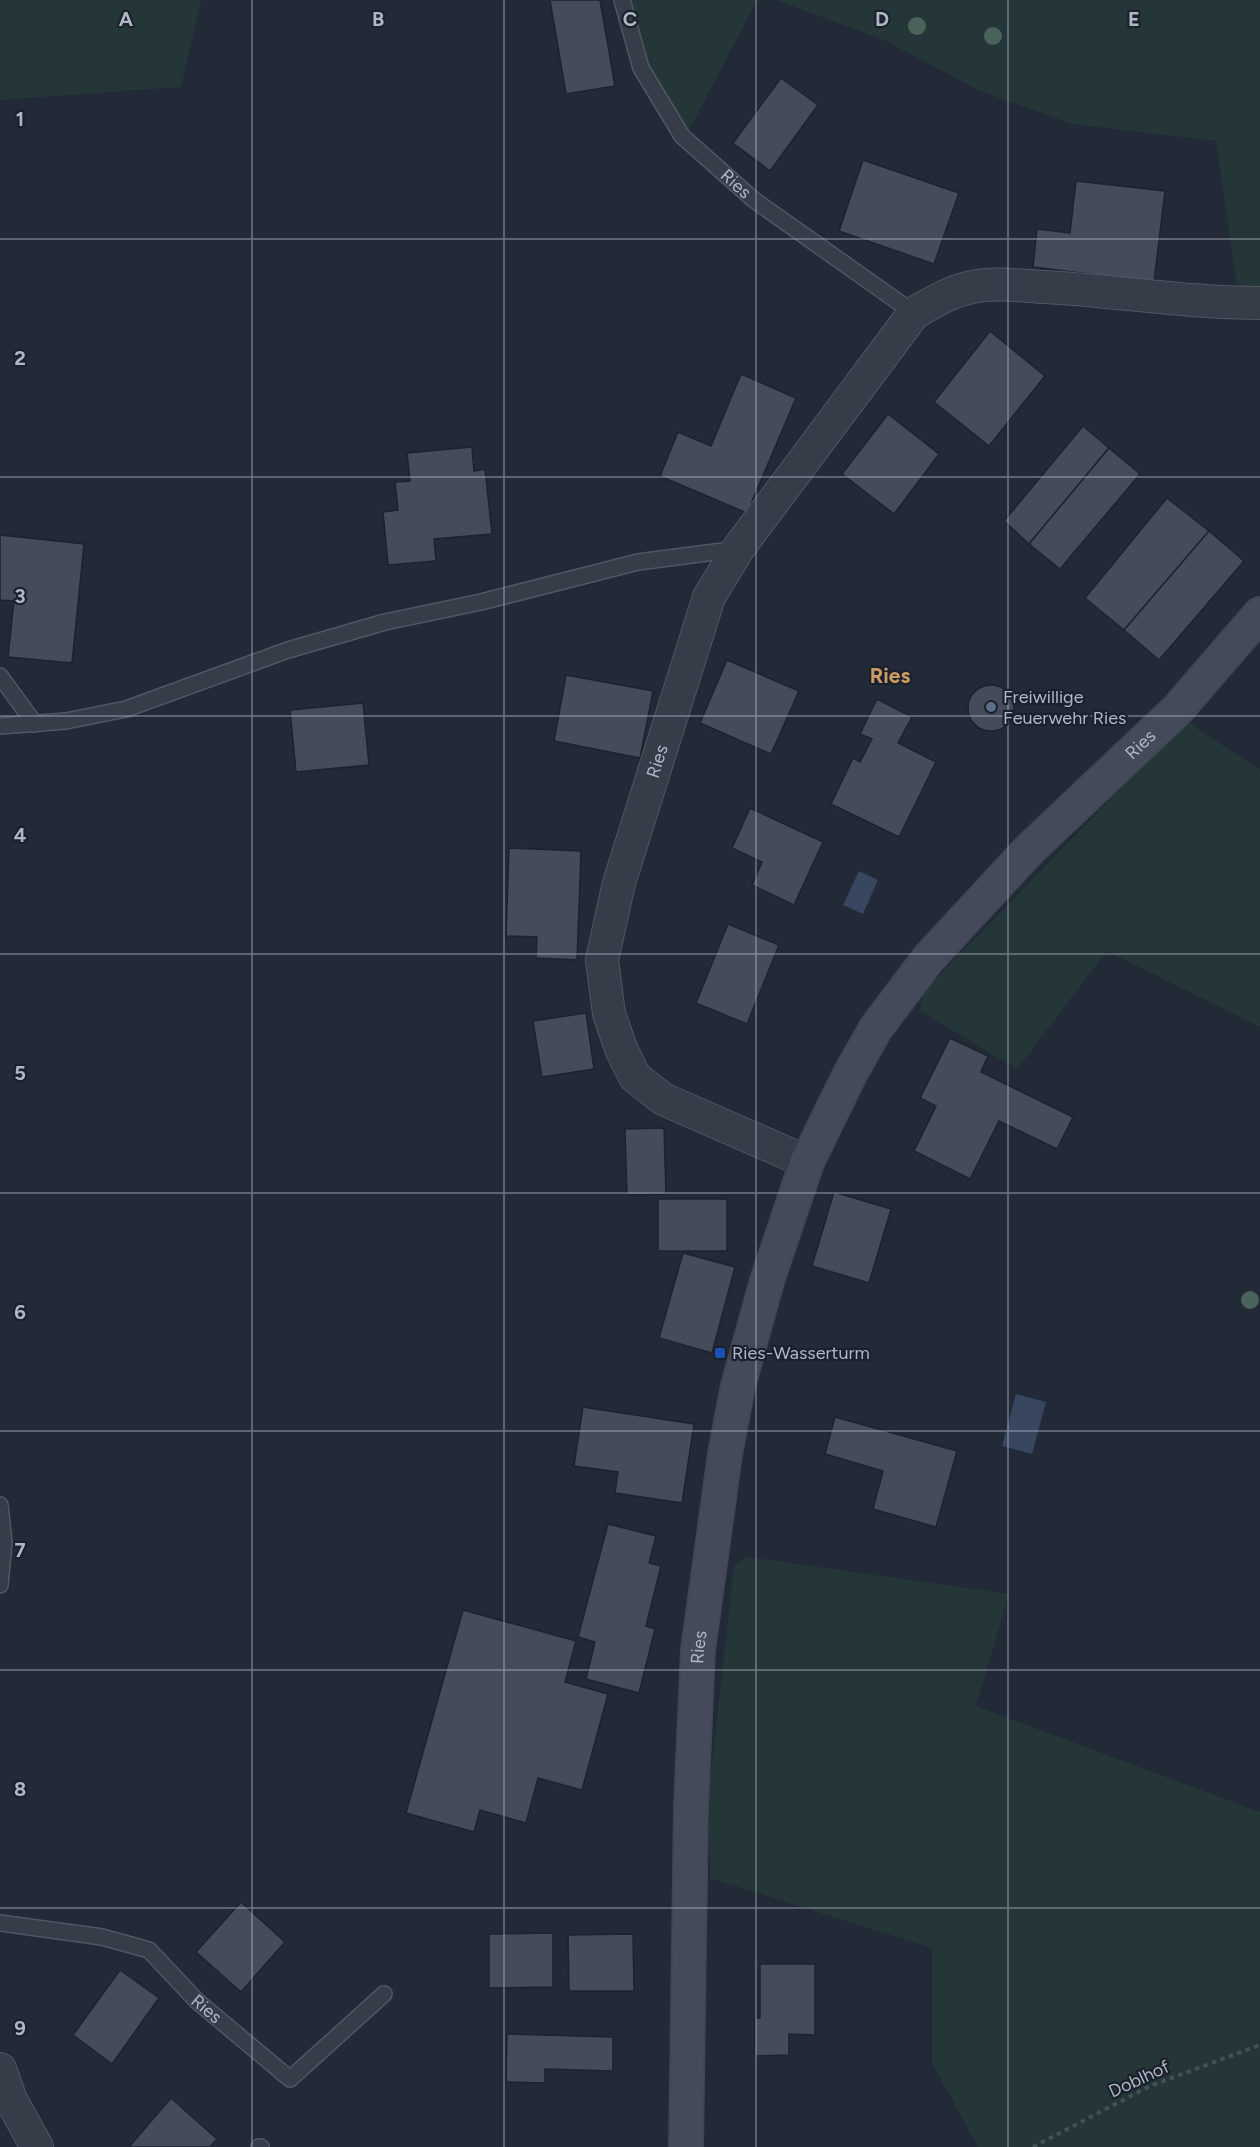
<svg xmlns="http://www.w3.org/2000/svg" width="1260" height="2147" viewBox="0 0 1260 2147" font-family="Figtree,sans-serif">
<rect width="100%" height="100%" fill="#222937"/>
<g fill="#253639">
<polygon points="0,0 201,0 181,87 0,100"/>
<polygon points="622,0 757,0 685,138 641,68"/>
<polygon points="776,0 1260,0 1260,305 1240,308 1216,141 1072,124 978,90 884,40"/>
<polygon points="1186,721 1260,770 1260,1027 1107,951 1017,1069 920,1011 924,991"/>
<polygon points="748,1557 1009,1594 976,1706 1260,1812 1260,2147 978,2147 932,2063 932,1948 710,1878 709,1791 734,1566"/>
</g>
<g fill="#394660">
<polygon points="859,871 878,880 863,914 843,905"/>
<polygon points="1016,1394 1046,1402 1032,1454 1002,1446"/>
</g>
<g fill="#444c5c" stroke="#1d232e" stroke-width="1.5">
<polygon points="550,0 600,0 615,86 566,94"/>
<polygon points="781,78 818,105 770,171 733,143"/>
<polygon points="863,160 959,193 934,264 839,231"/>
<polygon points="1076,181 1165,191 1154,282 1033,267 1037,229 1070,233"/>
<polygon points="990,331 1045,376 989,446 934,402"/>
<polygon points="741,374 796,398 747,513 660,476 678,432 711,446"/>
<polygon points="888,414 939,454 894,514 842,474"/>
<polygon points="1083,426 1109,448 1029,544 1004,521"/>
<polygon points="472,447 474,471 485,469 492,534 434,539 436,561 388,565 383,512 398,510 395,482 410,481 407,453"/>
<polygon points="1109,448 1140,474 1060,569 1029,544"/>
<polygon points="1167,498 1209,531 1124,630 1085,598"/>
<polygon points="1209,531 1244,561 1159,660 1124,630"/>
<polygon points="0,535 84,544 72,663 8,657 14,601 0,600"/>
<polygon points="727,660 799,691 771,754 700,723"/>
<polygon points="566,675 653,691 640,758 554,741"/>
<circle cx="991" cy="708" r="23"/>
<polygon points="877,699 912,717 898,743 936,762 899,837 831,804 853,758 860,762 872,739 860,734"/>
<polygon points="363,703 369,765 296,772 290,710"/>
<polygon points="750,808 823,842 794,905 752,885 762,862 732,848"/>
<polygon points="509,848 581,851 577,960 536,958 537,937 506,936"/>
<polygon points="728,924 779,945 747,1024 696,1003"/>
<polygon points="586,1013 594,1069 542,1077 533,1021"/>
<polygon points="950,1038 988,1056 981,1072 1073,1117 1057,1149 999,1121 970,1179 914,1151 936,1106 920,1098"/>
<polygon points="664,1128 666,1194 627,1195 625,1129"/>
<polygon points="834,1192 891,1209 869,1283 812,1266"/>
<rect x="658" y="1199" width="69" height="52"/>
<polygon points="683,1253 735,1267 712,1353 659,1338"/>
<polygon points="583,1407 694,1424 682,1503 615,1493 618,1472 574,1466"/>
<polygon points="835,1417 957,1451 936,1527 873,1509 883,1471 825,1454"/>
<polygon points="608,1524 656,1536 649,1563 661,1566 646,1626 655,1629 639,1693 586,1679 595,1642 578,1637"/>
<polygon points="463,1610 576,1641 565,1682 608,1694 582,1790 538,1778 526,1823 480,1810 474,1832 406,1813"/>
<polygon points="241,1902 285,1942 241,1992 196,1952"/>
<polygon points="553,1933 553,1987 489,1988 489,1934"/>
<polygon points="633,1934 634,1991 569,1991 568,1935"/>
<polygon points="760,1964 815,1964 815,2035 789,2034 789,2055 755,2056 755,2018 760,2018"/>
<polygon points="120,1970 159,1998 112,2064 73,2035"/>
<polygon points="507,2034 613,2037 613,2071 545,2069 545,2083 506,2082"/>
<polygon points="171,2098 217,2139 210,2147 129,2147"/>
</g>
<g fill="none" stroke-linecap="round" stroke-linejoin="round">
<g stroke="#505662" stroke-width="18">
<g id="lane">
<path id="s1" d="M622,0l19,68 41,68 72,64 160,113"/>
<polyline points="0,676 35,724"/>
<polyline points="0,726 66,721 126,709 288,650 385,622 481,602 638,562 738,549"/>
<polyline points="0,1505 4,1542 0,1585"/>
<path id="s2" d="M0,1923l102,14 47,13 48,51 93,78 94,-85"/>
<polyline points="259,2147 261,2147"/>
</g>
</g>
<g stroke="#505662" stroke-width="34">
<g id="street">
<path id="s3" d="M807,1162l-144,-63 -28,-22 -13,-26 -13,-37 -7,-54 17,-77 90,-286 29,-48 176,-236c18,-10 37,-22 58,-26 23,-5 51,-1 73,0 72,4 143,16 215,16"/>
<polyline points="0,2069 11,2100 37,2147"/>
</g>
</g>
<g stroke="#3f4551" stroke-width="36">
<g id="secondary">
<path id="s4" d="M686,2147l5,-340 7,-157 27,-196 13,-68 29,-105 40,-119 43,-88 26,-46 52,-69 100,-108 150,-142 82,-95"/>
</g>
</g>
<polyline stroke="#425156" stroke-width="4" stroke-dasharray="4.5 4.5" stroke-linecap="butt" points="1033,2147 1150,2086 1260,2045"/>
<use href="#lane" stroke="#363c48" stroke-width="15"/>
<use href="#street" stroke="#363c48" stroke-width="32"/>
<use href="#secondary" stroke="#444a5a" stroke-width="33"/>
</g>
<g fill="#49635a">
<circle cx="917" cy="26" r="9"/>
<circle cx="993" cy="36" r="9"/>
<circle cx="1250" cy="1300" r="9"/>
</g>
<path fill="none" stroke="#b0b6c4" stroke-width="1.5" stroke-opacity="0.55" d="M252,0v2147M504,0v2147M756,0v2147M1008,0v2147M0,239h1260M0,477h1260M0,716h1260M0,954h1260M0,1193h1260M0,1431h1260M0,1670h1260M0,1908h1260"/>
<circle fill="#5c6f8a" stroke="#1b212c" stroke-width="2" cx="991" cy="707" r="6"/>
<rect fill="#1a4fb4" stroke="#1b212c" stroke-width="2" x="714" y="1347" width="12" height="12" rx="3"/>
<g text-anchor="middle" stroke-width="4.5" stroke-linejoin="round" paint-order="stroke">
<g font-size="18" fill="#b0b6c4" stroke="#1b212c">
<text dy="6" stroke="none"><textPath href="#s1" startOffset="222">Ries</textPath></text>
<text dy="6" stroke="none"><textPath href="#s4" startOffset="1538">Ries</textPath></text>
<text dy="6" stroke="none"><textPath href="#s3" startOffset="522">Ries</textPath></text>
<text dy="6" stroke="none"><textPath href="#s4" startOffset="500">Ries</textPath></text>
<text dy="6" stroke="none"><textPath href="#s2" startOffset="234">Ries</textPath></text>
<text transform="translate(1139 2079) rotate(-25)" y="6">Doblhof</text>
</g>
<g font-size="18" fill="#b0b6c4" stroke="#1b212c" text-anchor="start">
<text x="1003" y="703">Freiwillige<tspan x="1003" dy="21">Feuerwehr Ries</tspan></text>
<text x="732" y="1359">Ries-Wasserturm</text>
</g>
<g font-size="21" font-weight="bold" fill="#cc9a64" stroke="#1b212c">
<text x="890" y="683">Ries</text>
</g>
</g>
<g font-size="20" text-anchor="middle" font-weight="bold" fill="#b0b6c4" stroke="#1b212c" stroke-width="4.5" stroke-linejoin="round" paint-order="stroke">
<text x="126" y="26">A</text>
<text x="378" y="26">B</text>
<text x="630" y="26">C</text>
<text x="882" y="26">D</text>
<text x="1134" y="26">E</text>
<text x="20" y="126">1</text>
<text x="20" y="365">2</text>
<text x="20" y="603">3</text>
<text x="20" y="842">4</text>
<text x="20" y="1080">5</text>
<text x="20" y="1319">6</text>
<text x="20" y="1557">7</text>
<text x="20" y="1796">8</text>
<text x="20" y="2035">9</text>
</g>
</svg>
